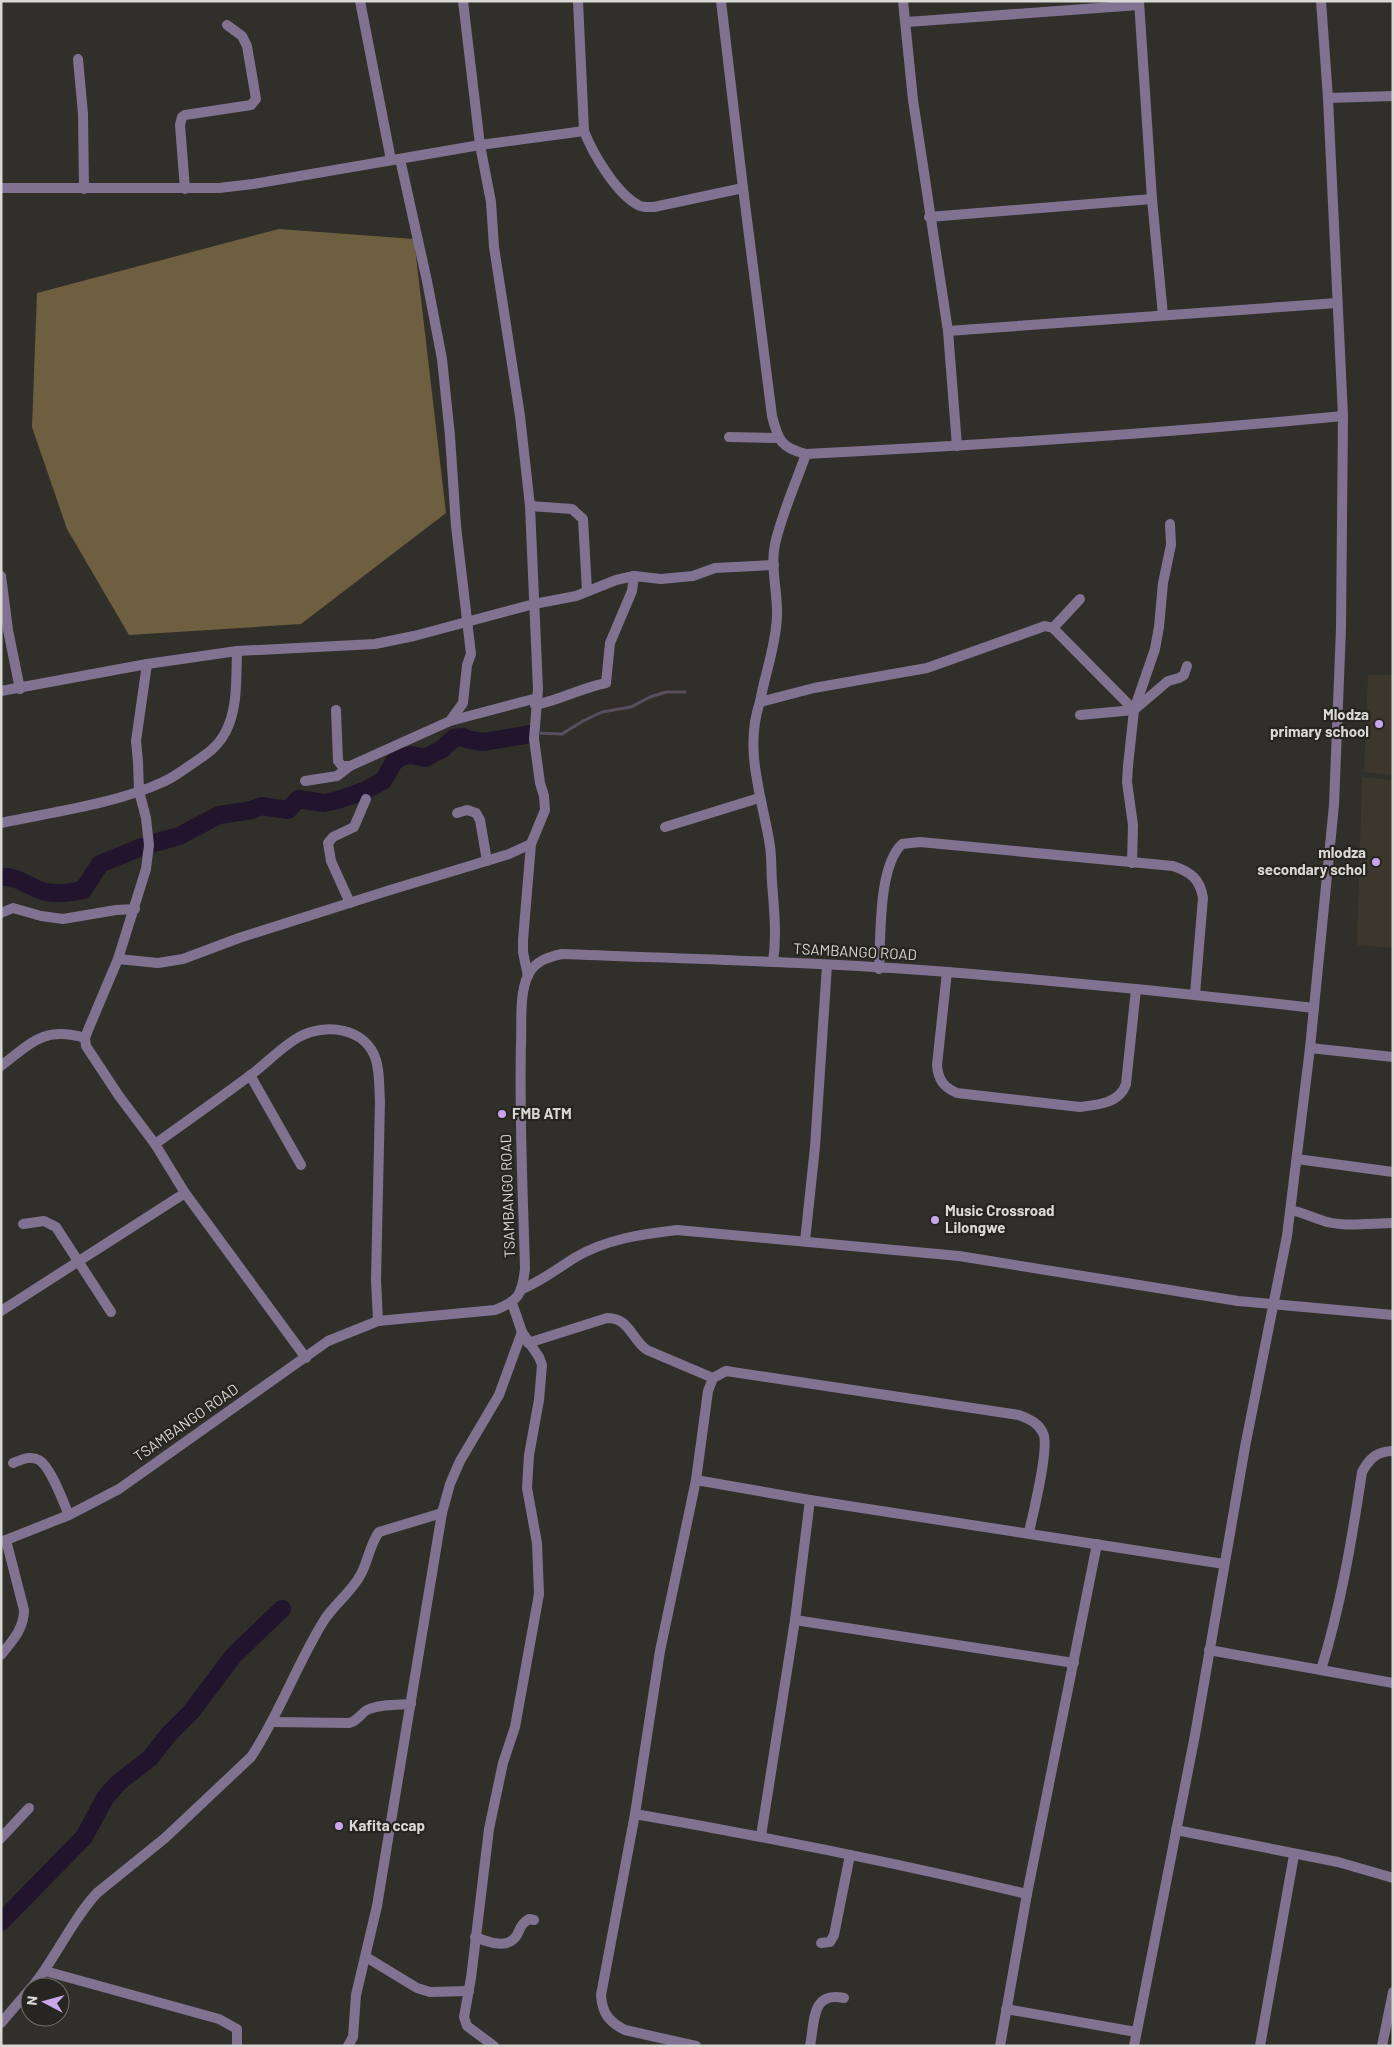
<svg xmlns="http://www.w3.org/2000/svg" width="1394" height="2047" viewBox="0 0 1394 2047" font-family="Barlow,sans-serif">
<rect width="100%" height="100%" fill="#312f2a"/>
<g fill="#3c362c">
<polygon points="1368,675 1393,675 1393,775 1364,772"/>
<polygon points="1362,777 1393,780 1393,948 1357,945"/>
</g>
<polygon fill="#6f5f41" points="279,229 414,239 446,513 301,624 129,635 67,529 32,427 37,293"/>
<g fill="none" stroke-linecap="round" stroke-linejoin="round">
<polyline stroke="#584f5f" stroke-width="3" points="537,733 562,734 583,721 602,712 631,707 650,697 666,692 685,692"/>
<g stroke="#21142c" stroke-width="18">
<polyline points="154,843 179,836 219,815 252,810 261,806 288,810 298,799 324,803 338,800 364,791 383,781 394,762 401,757 411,755 425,758 442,749 454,738 462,737 470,740 483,742 531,734"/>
<path d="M1,877c16,-2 30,12 45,15 12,3 25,0 37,-2l17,-26 41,-17"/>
<polyline points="1,1922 84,1837 105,1798 118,1783 150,1758 169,1734 191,1712 234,1655 282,1609"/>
</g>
<g stroke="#817291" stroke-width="10">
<polyline points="360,1 391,160"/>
<polyline points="463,1 480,145 491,202 494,247 520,416 530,506 538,689 534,739 540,783 544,796 545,810 531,844 523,940 523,952 528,976"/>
<path d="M578,1l6,130c9,23 32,62 54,74 5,3 10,2 16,2l89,-19"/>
<path d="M721,1l22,187 29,228c6,24 9,32 34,38 179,-9 358,-21 537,-38"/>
<polyline points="903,1 913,100 948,331 957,446"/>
<polyline points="1139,1 1152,199 1163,315"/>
<polyline points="907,22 1139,5"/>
<polyline points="78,59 83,114 84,189"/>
<polyline points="1328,98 1393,96"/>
<polyline points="400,159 427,281 442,359 450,436 456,526 471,654 467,665 463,703 450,721"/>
<polyline points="1,188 219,188 253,184 480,145 584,131"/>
<polyline points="185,189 180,125 182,117 185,115 251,105 256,99 247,46 242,36 227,25"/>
<polyline points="929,217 1152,199"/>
<polyline points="948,331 1337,303"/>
<polyline points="729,437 778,438"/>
<polyline points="530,506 572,509 583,519 587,591"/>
<polyline points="1,576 8,630 20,689"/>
<polyline points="1053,628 1080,599"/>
<polyline points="147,664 136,741 138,762 139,791 146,818 149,845 146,869 118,959 88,1030 85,1038 86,1046 119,1096 155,1144 185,1193 306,1358"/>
<polyline points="1,691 147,664 237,651 375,644 414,636 534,604 576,596 616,580 634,576 661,579 693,576 715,568 774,565"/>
<path d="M760,702c5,-29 16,-56 17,-86 1,-23 -7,-49 -2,-72 7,-31 21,-61 31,-90"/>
<path d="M535,705c25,-5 46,-17 71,-22l4,-40 22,-52 2,-15"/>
<polyline points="336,710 338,761 342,766 350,766"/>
<polyline points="1080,715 1134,710 1168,681 1179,678 1184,675 1187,666"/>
<polyline points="305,781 337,776 350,766 450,721 537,698"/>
<polyline points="457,813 467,810 476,813 480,820 487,861"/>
<path d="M1,823c52,-11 114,-19 162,-41 10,-4 20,-12 29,-18 13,-9 25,-16 33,-31 13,-23 11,-55 12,-82"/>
<polyline points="665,827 759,798"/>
<polyline points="1132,863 1133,825 1127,782 1128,766 1134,710 1155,649 1159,627 1163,583 1171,545 1170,524"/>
<polyline points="350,903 331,861 328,843 333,837 354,827 366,799"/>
<polyline points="1,913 13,908 41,916 63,919 116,910 135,909"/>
<polyline points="118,959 158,963 183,959 239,938 387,891 509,854 531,844"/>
<path d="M773,962c4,-27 1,-53 -1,-80 -1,-14 0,-28 -3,-42 -8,-46 -25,-92 -9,-138l54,-14 113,-20 118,-42 8,2 81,82"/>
<path d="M879,969c2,-34 -1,-102 23,-125l18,-2 253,24c18,6 27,13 30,32l-8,96"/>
<path d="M947,972l-10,93c1,14 6,22 20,28l123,14c18,-2 40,-4 46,-23l10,-95"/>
<polyline points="1310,1048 1393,1057"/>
<path d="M1,1066c31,-24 44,-40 84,-28"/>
<polyline points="250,1075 301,1165"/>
<path d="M155,1144c31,-22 62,-44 93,-67 17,-12 33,-30 51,-40 26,-14 67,-10 77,23 4,13 3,28 4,41l-4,179 2,41"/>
<polyline points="1297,1159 1393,1172"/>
<path d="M1291,1210c13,3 18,6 30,10 19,8 51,3 72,3"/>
<polyline points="23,1224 44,1221 56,1227 111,1312"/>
<polyline points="805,1241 815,1147 827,965"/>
<path d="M522,1289c20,-8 36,-21 54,-32 31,-18 66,-23 101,-27l282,26 279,45 155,14"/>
<polyline points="1,1311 185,1193"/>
<path d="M528,1343l79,-25c23,0 24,21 40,32l66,28"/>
<path d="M13,1463c8,-3 17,-8 26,-3 12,7 24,42 30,55"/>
<polyline points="696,1480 810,1500 1224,1564"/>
<polyline points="795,1620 1074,1663"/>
<polyline points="1209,1650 1393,1683"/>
<path d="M1,1655c11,-14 23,-26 23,-45l-18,-70"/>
<path d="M1321,1670c20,-65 31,-131 41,-198 7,-13 15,-21 31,-21"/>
<path d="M272,1722l77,1c9,-2 11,-9 18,-13 12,-6 31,-5 44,-6"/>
<path d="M635,1814c132,23 262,49 392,80"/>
<polyline points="1176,1830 1338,1862 1393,1878"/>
<polyline points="761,1836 795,1620 810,1500"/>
<polyline points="1,1838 29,1808"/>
<path d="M475,1937c13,5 33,13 42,-2 4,-8 4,-11 12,-16l5,1"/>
<polyline points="821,1943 830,1942 834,1935 850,1855"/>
<polyline points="366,1957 417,1988 430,1992 469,1991"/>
<polyline points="45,1971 219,2019 237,2029 237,2046"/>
<path d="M32,1987c24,-29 39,-66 65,-94l68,-55 86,-81c28,-42 45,-91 72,-135 10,-17 29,-30 38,-48 7,-13 9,-30 18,-42l63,-19"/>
<polyline points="1006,2009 1136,2032"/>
<polyline points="1,2023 30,1989"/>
<polyline points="348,2046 353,2037 356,1995 377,1906 442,1513 450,1484 460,1461 499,1395 522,1332"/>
<polyline points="494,2046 467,2026 464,2017 471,1978 489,1829 503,1763 515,1727 539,1594 537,1543 527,1488 529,1455 539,1400 542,1365 539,1357 522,1332 512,1303"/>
<path d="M696,2046l-71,-16c-16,-8 -23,-17 -24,-35l34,-181 25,-163 36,-171 12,-89 5,-13 13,-7 293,44c9,4 19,7 24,18 7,13 -10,81 -14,99"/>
<path d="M810,2046c5,-25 1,-55 34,-48"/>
<polyline points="1000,2046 1027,1894 1097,1544"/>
<polyline points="1260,2046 1294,1855"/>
<polyline points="1382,2046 1393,1992"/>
</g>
<g stroke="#817291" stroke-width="10">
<path d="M1,1542l68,-27 50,-26 209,-148 50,-20 117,-11c24,-9 27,-16 30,-41 -2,-75 -6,-151 -4,-226 1,-21 -2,-48 7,-68 7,-14 20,-18 34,-21 129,5 258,8 386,18 122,10 244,22 366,36"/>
<polyline points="1134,2046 1195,1735 1245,1447 1287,1236 1310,1048 1334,805 1341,628 1343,416 1328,98 1321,1"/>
</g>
</g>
<g fill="#c9a5ee" stroke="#272520" stroke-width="2">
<circle cx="1379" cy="724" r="5"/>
<circle cx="1376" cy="862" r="5"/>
<circle cx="502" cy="1114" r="5"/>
<circle cx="935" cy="1220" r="5"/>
<circle cx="339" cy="1826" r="5"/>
</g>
<g text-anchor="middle" stroke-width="4.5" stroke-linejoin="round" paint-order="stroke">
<g font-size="15" font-weight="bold" fill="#dad8d5" stroke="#272520" text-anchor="start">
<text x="1369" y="720" text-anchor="end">Mlodza<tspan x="1369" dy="17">primary school</tspan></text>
<text x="1366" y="858" text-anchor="end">mlodza<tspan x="1366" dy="17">secondary schol</tspan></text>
<text x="512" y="1119">FMB ATM</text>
<text x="945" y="1216">Music Crossroad<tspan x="945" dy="17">Lilongwe</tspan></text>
<text x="349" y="1831">Kafita ccap</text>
</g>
<g font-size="15" fill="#dad8d5" stroke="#272520">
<text transform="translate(855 952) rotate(3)" y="5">TSAMBANGO ROAD</text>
<text transform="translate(508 1196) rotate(-92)" y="5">TSAMBANGO ROAD</text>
<text transform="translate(186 1423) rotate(-35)" y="5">TSAMBANGO ROAD</text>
</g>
</g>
<rect width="1394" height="2047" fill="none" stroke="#dad8d5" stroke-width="5"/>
<g transform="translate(45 2002) rotate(276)"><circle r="24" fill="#272520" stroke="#6f6d68"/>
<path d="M0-4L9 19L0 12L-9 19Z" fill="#c9a5ee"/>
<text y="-8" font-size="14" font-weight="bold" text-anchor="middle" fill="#dad8d5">N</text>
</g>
</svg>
